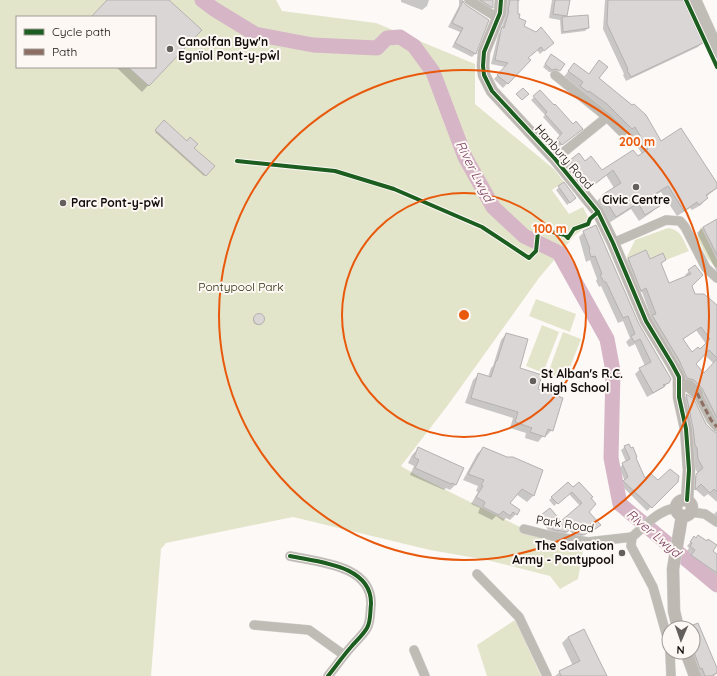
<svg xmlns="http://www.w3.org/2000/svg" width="717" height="676" viewBox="0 0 717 676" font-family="Quicksand,sans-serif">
<rect width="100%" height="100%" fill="#fcf9f7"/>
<g fill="#e3e5cb" fill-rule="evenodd">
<path d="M0,0h276l6,11 94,12 99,41v40l80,66 9,12 -12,8 17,24 14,-7 8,16 -16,12 -36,43 -91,127 -47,61 17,10 130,65 36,4 -6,34 -18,10 -10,-13 -63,-16 -57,-10 -137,-33 -127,26 -5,6 -10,127h-151zM17,17h138v50h-138z"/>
<polygon points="701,227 717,260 717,267 716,268 707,258 697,237"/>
<path d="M668,228c14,2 15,12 21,23l-23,9 -3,-7 -13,6 -4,-9 -20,9 9,-19z"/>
<polygon points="536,299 576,314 570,332 529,316"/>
<polygon points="542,325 559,332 543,373 526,366"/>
<polygon points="563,332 581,339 565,380 548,373"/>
<polygon points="515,620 541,676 487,676 477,645"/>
</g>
<g fill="#0003" fill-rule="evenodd">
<polygon points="108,0 168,0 200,30 142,92 116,67 155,67 155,17 92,17"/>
<polygon points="401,0 429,0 427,6 422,10 401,2"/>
<polygon points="459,0 463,0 476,53 472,57 452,47 460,32 448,27 459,6"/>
<polygon points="470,0 493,0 492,7 488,11"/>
<polygon points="507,0 520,0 517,3 518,19 523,27 549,46 540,54 537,50 527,58 529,60 503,88 494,79 505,67 491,64 498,35 501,30 506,14 504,14"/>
<polygon points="552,0 569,0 566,15 564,18 588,28 585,31 561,34 560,20 549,18"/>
<polygon points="605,0 682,0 702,43 698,47 626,81 623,75 624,74 603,29"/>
<polygon points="549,58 564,64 556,73 553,72 549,72 543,67"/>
<polygon points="599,62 598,78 660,143 717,185 717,188 706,197 707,198 701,205 692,210 690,208 677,216 661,192 654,196 658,206 652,212 639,221 631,209 609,223 596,202 602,196 614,188 606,175 584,192 564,167 571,160 585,162 602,171 642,154 628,132 626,135 615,123 563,78 574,64 588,75"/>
<polygon points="540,92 579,131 559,147 555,142 560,136 543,117 545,115 531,100"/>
<polygon points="164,122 213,166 204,176 155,132"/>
<polygon points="564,183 572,201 567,205 556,190"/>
<polygon points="717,220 717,272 697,233 703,227"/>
<polygon points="584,232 638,324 668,383 663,388 647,397 635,374 640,369 645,366 635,344 629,347 626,342 630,338 623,321 618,323 601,286 599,287 596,281 597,279 590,260 586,262 579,237"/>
<path d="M645,252l4,8h16l-4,4 7,20 18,-7 -1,-2 10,-9 -4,20 3,9 23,12v120l-34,-45 -35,-62 3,-3 -9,-25 -5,2 -13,-31 4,-4zM696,330l10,14 -6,6 -8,4 -10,-14zM704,354l10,10 -10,10 -10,-11z"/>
<circle cx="258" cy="320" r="5"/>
<polygon points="506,334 519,369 552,430 546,436 544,435 538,442 525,438 526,433 510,428 513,418 465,403 473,380 479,374 488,377 491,368 493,366 501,340"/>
<polygon points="687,395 706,424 717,436 717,502 708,494 704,497 695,489 691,494 691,481 698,474 693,464 682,400"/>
<polygon points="625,447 635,458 645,480 677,482 647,511 621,485 625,481 619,468 626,462 621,450"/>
<polygon points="483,448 542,471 533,496 527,502 516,494 509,503 516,514 510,520 506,518 503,521 496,516 492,520 478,513 480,508 471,504 478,492 476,491 478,486 463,480 477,454"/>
<polygon points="418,449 456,484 450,490 446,488 444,490 410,475 414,466 408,463 412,455"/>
<polygon points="568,484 590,498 588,512 597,527 588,534 586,532 580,538 575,537 569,530 564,535 551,533 539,519 549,509 561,522 580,506 568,493 554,506 549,500"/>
<polygon points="717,511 717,524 709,519"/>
<polygon points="694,538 717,555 717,581 688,560 692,554 687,551 689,548 687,546"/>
<polygon points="697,624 717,671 717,673 714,676 699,676 688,652 693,652 693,628 688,628"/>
<polygon points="568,637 606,676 555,676 560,672 573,666 562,643"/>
</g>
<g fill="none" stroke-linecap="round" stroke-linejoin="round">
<polyline stroke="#d6b5c6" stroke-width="15" points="202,0 214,9 255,34 313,45 377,48 387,38 400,37 414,46 433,72 465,157 493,207 524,236 559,253 607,339 613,371 611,458 620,504 717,585"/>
</g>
<g fill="#dad6d5" stroke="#b5b1b0" fill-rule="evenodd">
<polygon points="107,0 169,0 202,30 149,86 128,67 155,67 155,17 91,17"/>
<polygon points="480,0 493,0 493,8"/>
<polygon points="510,0 518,0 518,14 520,14 519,18 526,21 524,26 536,32 541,27 554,43 544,51 541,47 528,58 531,60 508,84 497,75 508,63 495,60 501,30 502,27 504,28 509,11 508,11"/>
<polygon points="555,0 570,0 567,16 553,14"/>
<polygon points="608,0 683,0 703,43 631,77 627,70 628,69 607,24"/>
<polygon points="463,1 466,5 489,20 476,54 455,43 463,28 452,23"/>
<polygon points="588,15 589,28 563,32 562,17"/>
<polygon points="551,54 565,64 560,71 556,69 552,70 545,64"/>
<polygon points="599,60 608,67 599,78 632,105 634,104 646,115 661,141 681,128 717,183 717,188 706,195 708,198 699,205 697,202 684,211 668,186 655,194 660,202 658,203 660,206 645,215 638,203 616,217 602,195 621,183 613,170 591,187 570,160 579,153 585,161 591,156 602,170 633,150 638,156 648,149 635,127 632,129 607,104 589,91 588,92 580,86 583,82 568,71 574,63 589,74"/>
<polygon points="523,88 529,94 522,100 516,94"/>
<polygon points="540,90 554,105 555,104 573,124 576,121 583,129 562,145 557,139 562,133 545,114 547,112 533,96"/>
<polygon points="164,120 187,141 190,137 198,144 194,148 215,166 206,176 155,130"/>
<polygon points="564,182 576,198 570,203 558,186"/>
<polygon points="717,219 717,255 703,227"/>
<polygon points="596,225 639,324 671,379 669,383 663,385 665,386 653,393 639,368 651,362 640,339 634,342 631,336 635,334 628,316 623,318 606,282 604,282 600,275 602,274 595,256 591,257 589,250 590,249 583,231"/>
<path d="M646,250l4,9 13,-6 3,7 -5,3 8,20 22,-9 -3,-4 7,-5 8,10 -11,11 3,8h9l13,11v53l-8,-8 -13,14 8,9 13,-14v59l-15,-30 -8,-8 -7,-2 -8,-18 -27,-45 4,-1 -10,-26 -5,3 -13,-33zM701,327l9,12 -10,10 -2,-2 -6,5 -9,-13z"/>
<circle cx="259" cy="319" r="5.5"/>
<polygon points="506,333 528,339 520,368 542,375 538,389 563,398 553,431 548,429 545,437 530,432 532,428 515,422 518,412 471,398 478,373 491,377 496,361 497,361"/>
<polygon points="686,394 694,399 706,424 713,431 717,433 717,492 714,489 710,493 701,484 695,490 696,474 703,468 698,459 697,448 695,445 693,428"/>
<polygon points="629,444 631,448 633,447 637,457 636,458 645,478 650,473 658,480 670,469 679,476 678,482 652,508 623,481 628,477 622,463 630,459 624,446"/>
<polygon points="418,447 464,468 456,485 452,483 451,484 415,468 419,460 414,457"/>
<polygon points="483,447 507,457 513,457 543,470 534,496 522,489 510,503 520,510 517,515 513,512 510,516 503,511 499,515 483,507 485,502 476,497 483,486 481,485 484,480 468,474"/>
<polygon points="568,482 573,487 579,482 593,497 591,498 596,504 589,512 601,525 591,532 590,531 584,535 578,534 572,528 567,532 554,530 541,515 550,508 561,521 582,503 572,492 558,504 551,497"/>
<polygon points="698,535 707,541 708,539 717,545 713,551 717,554 717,573 691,555 695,550 690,546 692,543 690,542 694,536 696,538"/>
<polygon points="698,623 717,668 717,673 711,676 705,676 702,668 700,669 693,649 693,625"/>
<polygon points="584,629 607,676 561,676 559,671 580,661 568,637"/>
</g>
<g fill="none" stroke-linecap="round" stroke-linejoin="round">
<g stroke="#d6d3d2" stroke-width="10">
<g id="street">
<polyline points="469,0 498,18"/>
<polyline points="555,75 607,117 622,132"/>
<polyline points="555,159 607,117"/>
<polyline points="613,243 666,220 680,221 685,227 706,268 717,278"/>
<polyline points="697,393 711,420 717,427"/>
<polyline points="691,512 705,514 717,522"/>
<polyline points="524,529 552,536 588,542 632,537"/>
<polyline points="632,537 631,546 653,587 669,644"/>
<path d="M632,537c13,-11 25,-26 43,-29"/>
<path d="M290,556c28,6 82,9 81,48 -1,8 0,17 -4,24 -4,7 -11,13 -16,19 -8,9 -15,19 -23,29"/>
<polyline points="477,574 519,617 547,676"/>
<polyline points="254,625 309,630 344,655"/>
<polyline points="414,650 425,676"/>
<polyline points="670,652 671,676"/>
</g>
</g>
<g stroke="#d6d3d2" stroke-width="13">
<g id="secondary">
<polyline points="501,0 500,13 484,52 483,66 484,75 492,91 555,159 598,212 613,243 646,321 672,364 679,377 679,397 686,429 689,470 687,500"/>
<polyline points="679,384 689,386 697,393"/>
<circle cx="684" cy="508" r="8"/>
<polyline points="678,628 674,611 673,569 682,516"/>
<polyline points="686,652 695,676"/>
</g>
</g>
<g stroke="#d6d3d2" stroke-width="15">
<polyline id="primary" points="694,0 717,51"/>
</g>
<use href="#street" stroke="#bfbbb5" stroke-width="9"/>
<use href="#secondary" stroke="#beb9b3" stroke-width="12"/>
<use href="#primary" stroke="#c0bdb7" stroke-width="14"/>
<polyline stroke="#8d6e63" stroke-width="3" stroke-dasharray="6 3" stroke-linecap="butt" points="697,393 711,420 717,427"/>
<g stroke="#fef8f5" stroke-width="6">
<g id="cycleway">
<polyline points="501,0 500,13 484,52 483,66 484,75 492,91 555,159 598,212 613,243 646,321 672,364 679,377 679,397 686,429 689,470 687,500"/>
<polyline points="686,0 717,67"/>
<polyline points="237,161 335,171 394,189 482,227 529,258 536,251 538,232 540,229 565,235 568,238 574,229 588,224 590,219 598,212"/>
<path d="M290,556c28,6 82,9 81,48 -1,8 0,17 -4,24 -4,7 -11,13 -16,19 -8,9 -15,19 -23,29"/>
</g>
</g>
<use href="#cycleway" stroke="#1b5e20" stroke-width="4"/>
</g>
<g fill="none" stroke="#e8590c" stroke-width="2">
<circle cx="464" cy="315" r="122"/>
<circle cx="464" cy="315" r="245"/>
</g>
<g fill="#635f5d" stroke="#fef8f5" stroke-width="1.5">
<circle cx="170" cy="49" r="4"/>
<circle cx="636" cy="187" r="4"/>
<circle cx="63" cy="203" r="4"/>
<circle cx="533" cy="381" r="4"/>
<circle cx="622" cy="553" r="4"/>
</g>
<g text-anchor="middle" stroke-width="4" stroke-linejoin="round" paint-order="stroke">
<g font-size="12" font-weight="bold" fill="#110c0a" stroke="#fef8f5" text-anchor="start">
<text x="178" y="46">Canolfan Byw'n<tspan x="178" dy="14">Egnïol Pont-y-pŵl</tspan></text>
<text x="636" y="204" text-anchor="middle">Civic Centre</text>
<text x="71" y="207">Parc Pont-y-pŵl</text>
<text x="541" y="378">St Alban's R.C.<tspan x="541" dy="14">High School</tspan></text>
<text x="614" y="550" text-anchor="end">The Salvation<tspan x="614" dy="14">Army - Pontypool</tspan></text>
</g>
<g font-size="12" fill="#110c0a" stroke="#fef8f5">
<text transform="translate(564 157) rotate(49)" y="4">Hanbury Road</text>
<text transform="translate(565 524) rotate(9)" y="4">Park Road</text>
</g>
<g font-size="12" fill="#2a2c07" stroke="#fef8f5">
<text x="241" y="291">Pontypool Park</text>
</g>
<g font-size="13" font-style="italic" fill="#7b4063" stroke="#fef8f5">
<text transform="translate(475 171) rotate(63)" y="5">River Lwyd</text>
<text transform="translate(654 533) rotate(40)" y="5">River Lwyd</text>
</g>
</g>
<circle cx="464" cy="315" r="6" fill="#e8590c" stroke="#fef8f5" stroke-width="2"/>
<g font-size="12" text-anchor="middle" font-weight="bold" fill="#e8590c" stroke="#fef8f5" stroke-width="4" stroke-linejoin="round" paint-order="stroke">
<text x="637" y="146">200 m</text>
<text x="550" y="233">100 m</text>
</g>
<rect x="16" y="16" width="140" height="52" fill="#fef8f5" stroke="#9f9a97"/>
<rect x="24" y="29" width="20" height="6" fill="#1b5e20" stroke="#9f9a97"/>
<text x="52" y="36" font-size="12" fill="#110c0a">Cycle path</text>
<rect x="24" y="49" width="20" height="6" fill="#8d6e63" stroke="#9f9a97"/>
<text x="52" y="56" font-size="12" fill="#110c0a">Path</text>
<g transform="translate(681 640) rotate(182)"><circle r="19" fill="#fef8f5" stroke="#9f9a97"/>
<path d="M0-3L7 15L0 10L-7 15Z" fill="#635f5d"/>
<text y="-6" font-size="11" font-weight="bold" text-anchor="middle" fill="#110c0a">N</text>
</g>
</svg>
